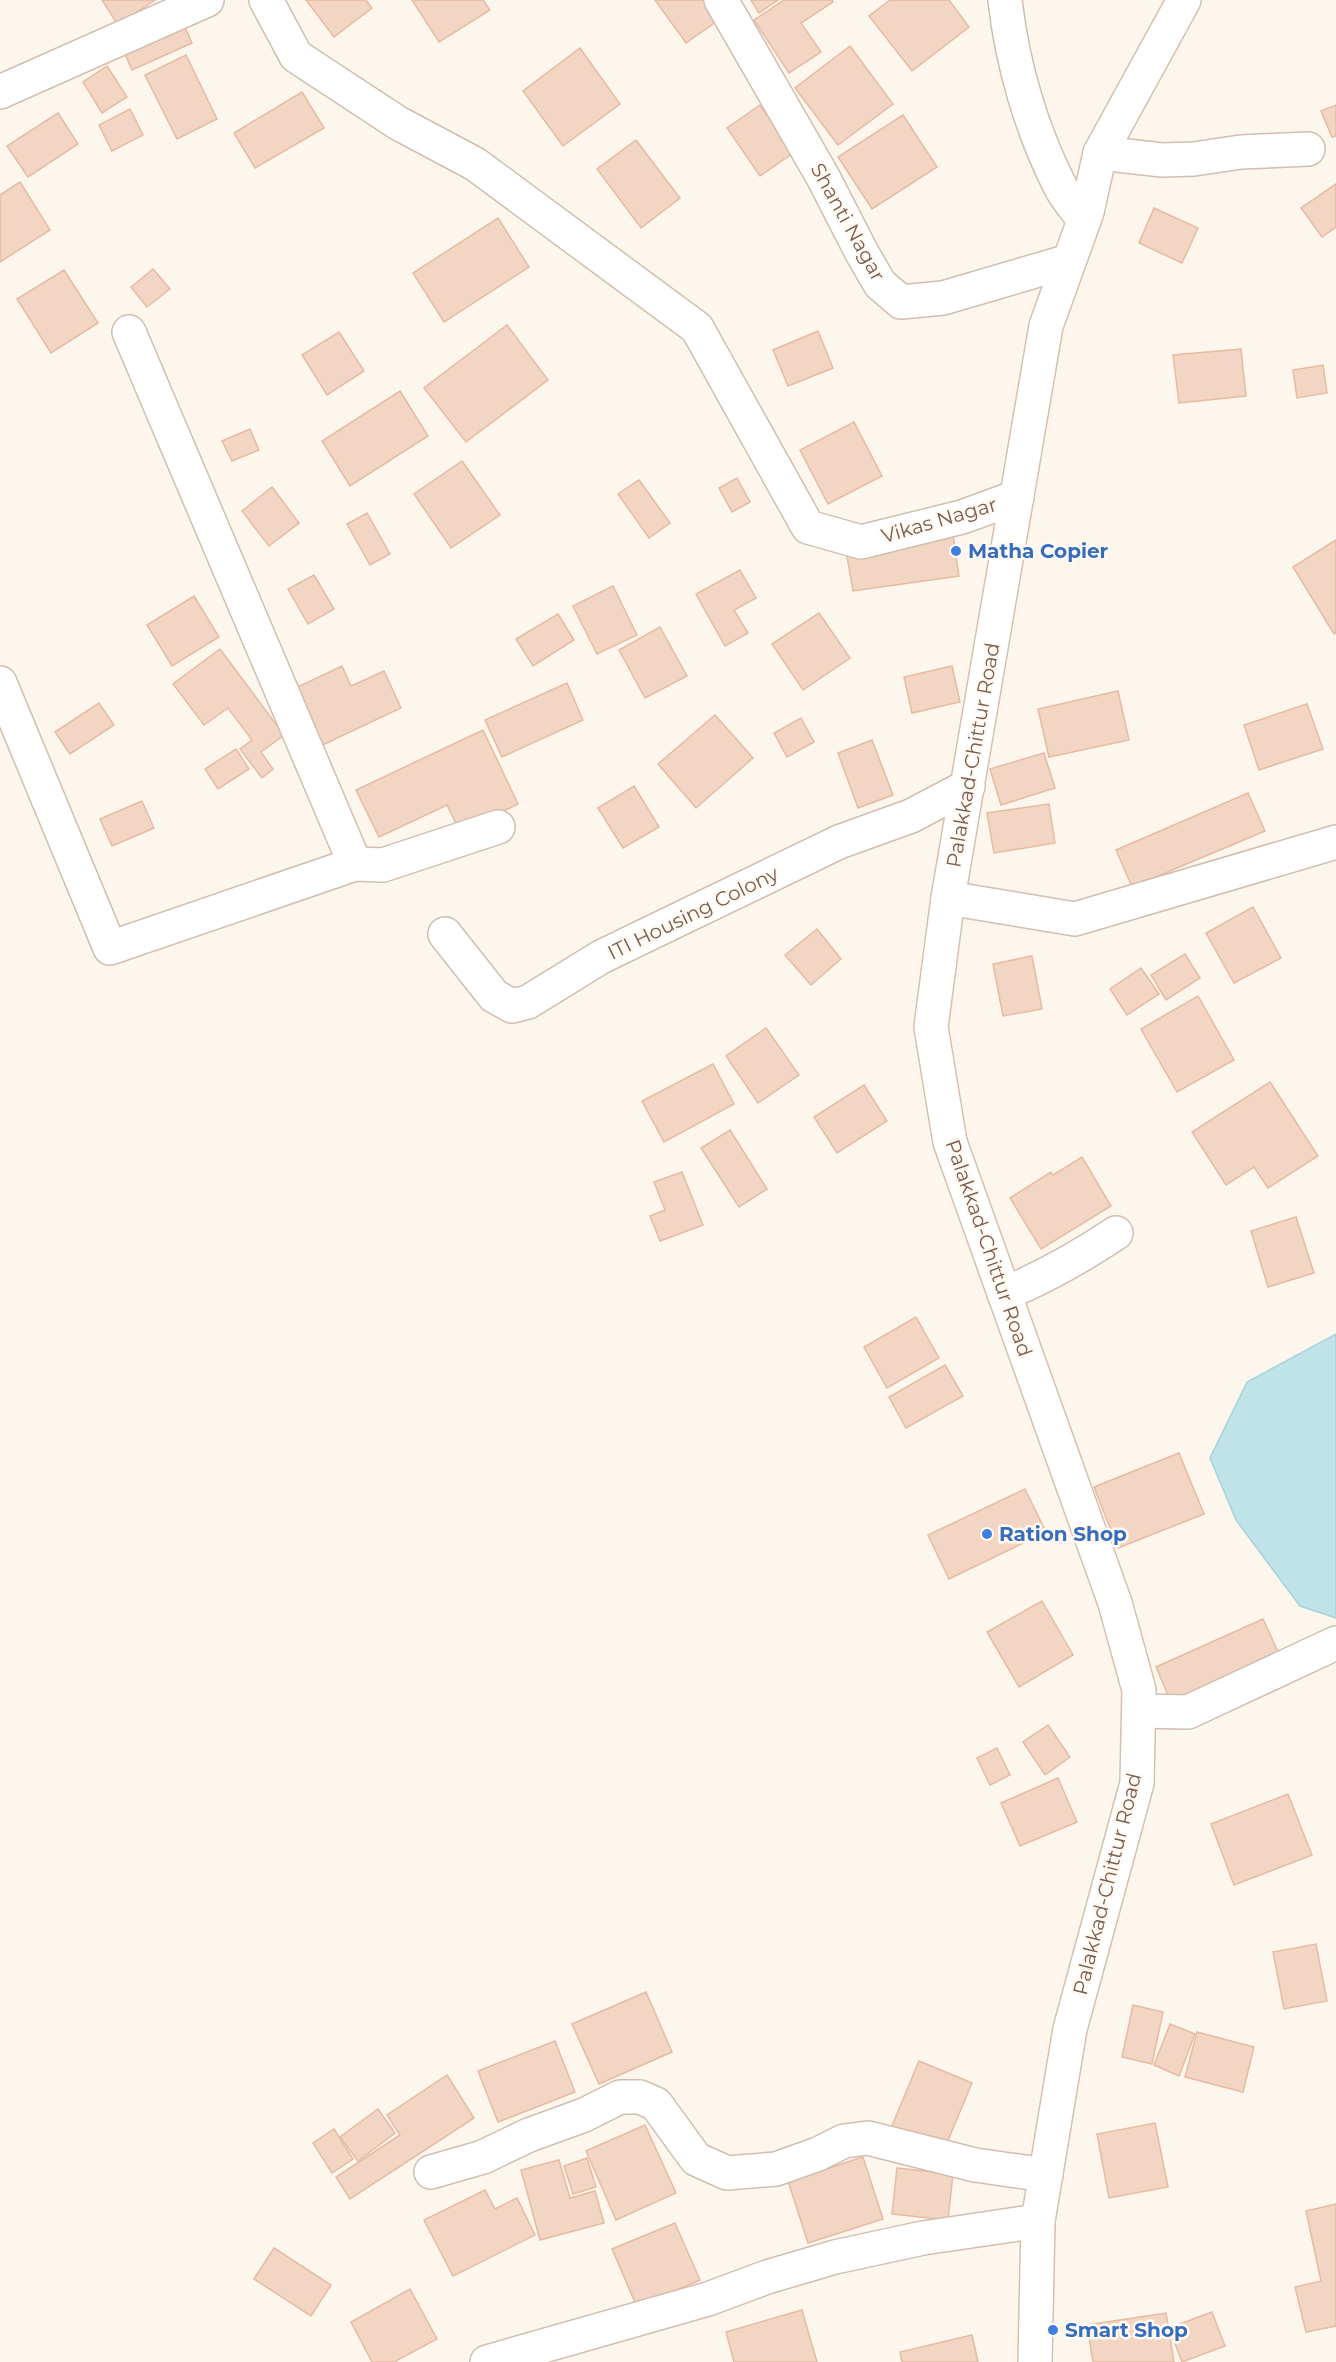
<svg xmlns="http://www.w3.org/2000/svg" width="1336" height="2362" viewBox="0 0 1336 2362" font-family="Montserrat,sans-serif">
<rect width="100%" height="100%" fill="#fdf6ec"/>
<polygon fill="#bfe3e8" stroke="#a5d3da" stroke-width="1.5" points="1336,1334 1336,1618 1300,1606 1236,1520 1210,1458 1247,1382"/>
<g fill="#f3d5c3" stroke="#e6bba3" stroke-width="1.5">
<polygon points="102,0 155,0 118,25"/>
<polygon points="306,0 366,0 372,8 334,37"/>
<polygon points="412,0 483,0 490,10 439,42"/>
<polygon points="655,0 717,0 727,14 686,43"/>
<polygon points="751,0 778,0 759,13"/>
<polygon points="784,0 832,0 833,2 801,23 821,52 789,73 754,20"/>
<polygon points="890,0 949,0 969,27 912,71 869,16"/>
<polygon points="182,20 192,43 132,70 122,47"/>
<polygon points="850,46 893,104 838,145 795,88"/>
<polygon points="580,48 620,104 563,146 523,91"/>
<polygon points="186,55 217,119 177,139 145,75"/>
<polygon points="107,66 127,97 102,113 83,82"/>
<polygon points="302,92 324,128 255,168 234,133"/>
<polygon points="760,105 793,153 760,176 727,128"/>
<polygon points="1336,105 1336,136 1332,137 1321,111"/>
<polygon points="130,109 143,135 112,151 99,125"/>
<polygon points="58,113 78,144 28,177 7,146"/>
<polygon points="903,115 937,167 872,209 838,157"/>
<polygon points="636,140 680,198 641,228 597,169"/>
<polygon points="20,182 50,230 0,262 0,195"/>
<polygon points="1336,184 1336,227 1322,237 1301,208"/>
<polygon points="1154,208 1198,228 1182,263 1139,243"/>
<polygon points="498,218 529,267 444,322 413,273"/>
<polygon points="153,269 170,289 147,307 131,287"/>
<polygon points="64,270 98,323 51,353 17,299"/>
<polygon points="507,325 548,380 466,442 424,388"/>
<polygon points="818,331 833,368 788,386 773,350"/>
<polygon points="339,332 364,371 327,395 302,355"/>
<polygon points="1241,349 1246,396 1179,403 1173,355"/>
<polygon points="1323,365 1327,393 1297,398 1293,370"/>
<polygon points="400,391 428,436 350,486 322,441"/>
<polygon points="854,422 882,476 828,504 800,450"/>
<polygon points="250,429 259,450 232,461 222,441"/>
<polygon points="462,461 500,515 451,548 414,494"/>
<polygon points="737,478 750,502 732,512 719,488"/>
<polygon points="639,480 670,523 649,538 618,494"/>
<polygon points="272,487 299,523 269,546 242,511"/>
<polygon points="367,513 390,554 370,565 347,524"/>
<polygon points="953,535 959,576 853,591 846,551"/>
<polygon points="1336,540 1336,633 1334,634 1293,567"/>
<polygon points="740,570 756,598 734,610 748,633 725,646 696,594"/>
<polygon points="314,575 334,609 308,624 288,589"/>
<polygon points="613,586 637,635 597,654 573,606"/>
<polygon points="194,596 219,637 172,666 147,625"/>
<polygon points="819,613 850,658 803,690 772,644"/>
<polygon points="558,614 574,640 533,666 516,639"/>
<polygon points="660,627 687,676 645,698 619,650"/>
<polygon points="220,649 284,735 261,752 273,769 262,778 240,749 252,740 228,708 204,725 173,684"/>
<polygon points="342,666 351,686 384,671 401,708 314,749 287,692"/>
<polygon points="952,666 960,702 912,713 904,677"/>
<polygon points="567,683 583,720 502,757 485,720"/>
<polygon points="1118,691 1129,740 1049,757 1038,709"/>
<polygon points="99,703 114,725 70,754 55,732"/>
<polygon points="1307,704 1323,749 1259,770 1244,725"/>
<polygon points="715,715 753,758 696,808 658,764"/>
<polygon points="801,718 814,742 787,757 774,733"/>
<polygon points="483,730 518,804 460,832 447,805 379,837 356,790"/>
<polygon points="872,740 893,795 858,808 838,753"/>
<polygon points="236,749 249,769 218,789 205,769"/>
<polygon points="1044,753 1055,788 1001,805 990,769"/>
<polygon points="634,786 659,827 623,848 598,808"/>
<polygon points="1248,793 1265,831 1132,887 1116,850"/>
<polygon points="142,801 154,828 112,846 100,819"/>
<polygon points="1049,804 1055,843 994,853 987,813"/>
<polygon points="1253,907 1281,958 1234,983 1206,933"/>
<polygon points="817,929 841,959 811,985 785,955"/>
<polygon points="1185,954 1200,978 1166,1000 1151,975"/>
<polygon points="1032,956 1042,1009 1003,1016 993,964"/>
<polygon points="1141,968 1159,994 1127,1015 1110,989"/>
<polygon points="1198,996 1234,1060 1177,1092 1141,1029"/>
<polygon points="766,1028 799,1075 758,1103 726,1056"/>
<polygon points="713,1064 734,1104 664,1142 642,1101"/>
<polygon points="1270,1082 1318,1156 1268,1188 1254,1167 1226,1185 1192,1132"/>
<polygon points="864,1085 887,1121 837,1153 814,1117"/>
<polygon points="730,1130 767,1189 739,1207 701,1148"/>
<polygon points="1082,1157 1111,1206 1041,1249 1010,1198 1051,1172 1053,1175"/>
<polygon points="682,1172 703,1225 660,1241 650,1216 665,1210 654,1182"/>
<polygon points="1296,1217 1314,1273 1268,1287 1251,1231"/>
<polygon points="916,1317 939,1358 887,1388 864,1347"/>
<polygon points="945,1365 963,1396 906,1428 889,1397"/>
<polygon points="1179,1453 1204,1514 1118,1548 1094,1487"/>
<polygon points="1025,1489 1046,1532 949,1579 928,1535"/>
<polygon points="1042,1601 1073,1655 1019,1687 987,1632"/>
<polygon points="1263,1619 1279,1654 1171,1702 1156,1667"/>
<polygon points="1048,1725 1070,1757 1045,1775 1023,1742"/>
<polygon points="997,1748 1010,1775 990,1785 977,1758"/>
<polygon points="1058,1778 1077,1822 1020,1846 1001,1803"/>
<polygon points="1288,1794 1312,1855 1234,1885 1211,1824"/>
<polygon points="1316,1944 1327,2001 1284,2009 1273,1952"/>
<polygon points="646,1992 672,2052 599,2084 572,2024"/>
<polygon points="1133,2005 1163,2012 1152,2064 1122,2057"/>
<polygon points="1170,2024 1195,2034 1179,2076 1154,2065"/>
<polygon points="1197,2032 1254,2047 1243,2092 1185,2077"/>
<polygon points="555,2041 575,2092 498,2122 478,2071"/>
<polygon points="919,2061 972,2083 944,2150 891,2128"/>
<polygon points="447,2075 474,2118 350,2199 336,2177 400,2135 387,2115"/>
<polygon points="378,2109 395,2133 358,2161 340,2137"/>
<polygon points="1155,2123 1168,2187 1109,2198 1097,2134"/>
<polygon points="645,2125 676,2193 616,2220 586,2151"/>
<polygon points="334,2129 353,2159 332,2173 313,2143"/>
<polygon points="863,2157 883,2219 808,2243 788,2181"/>
<polygon points="587,2158 596,2187 573,2194 564,2166"/>
<polygon points="559,2160 570,2198 595,2191 604,2223 540,2240 521,2170"/>
<polygon points="897,2168 953,2174 948,2220 892,2214"/>
<polygon points="485,2190 495,2209 517,2198 535,2235 453,2276 424,2220"/>
<polygon points="1336,2204 1336,2326 1306,2332 1295,2287 1321,2281 1306,2211"/>
<polygon points="675,2223 700,2280 637,2307 612,2249"/>
<polygon points="274,2248 331,2285 311,2316 254,2279"/>
<polygon points="410,2289 437,2339 394,2362 372,2362 351,2322"/>
<polygon points="802,2310 817,2362 734,2362 726,2332"/>
<polygon points="1212,2312 1225,2346 1182,2362 1169,2328"/>
<polygon points="1166,2313 1174,2362 1093,2362 1087,2325"/>
<polygon points="972,2335 978,2362 902,2362 900,2352"/>
</g>
<g fill="none" stroke-linecap="round" stroke-linejoin="round">
<g stroke="#d1beb0" stroke-width="36">
<g id="minor">
<polyline points="266,0 296,56 398,123 475,164 697,328 808,527 861,542 962,517 1017,497"/>
<polyline points="721,0 823,177 862,253 880,284 901,302 943,298 1069,261"/>
<path d="M1005,0c7,63 26,129 55,186 6,12 16,23 24,34"/>
<polyline points="0,92 207,0"/>
<polyline points="1100,153 1162,160 1194,159 1241,152 1308,149"/>
<polyline points="129,332 355,864"/>
<polyline points="0,683 110,948 355,864 383,865 498,827"/>
<polyline points="948,898 1075,919 1336,842"/>
<polyline points="445,934 494,996 512,1006 528,1002 601,957 665,926 839,842 911,816 968,786"/>
<path d="M1004,1294c41,-17 76,-37 112,-61"/>
<polyline points="1139,1711 1188,1712 1336,1643"/>
<polyline points="431,2172 483,2157 529,2135 584,2115 620,2097 640,2097 656,2104 696,2159 727,2173 776,2169 818,2154 844,2141 868,2138 975,2165 1046,2175"/>
<polyline points="487,2362 708,2299 767,2277 835,2257 923,2238 1038,2221"/>
</g>
</g>
<g stroke="#d6c0b0" stroke-width="36">
<polyline id="secondary" points="1035,2362 1038,2221 1070,2029 1137,1783 1139,1690 1115,1603 950,1142 931,1027 948,898 1046,326 1087,212 1100,153 1184,0"/>
</g>
<use href="#minor" stroke="#fff" stroke-width="33"/>
<use href="#secondary" stroke="#fff" stroke-width="33"/>
</g>
<g fill="#3f7fe0" stroke="#fffaf3" stroke-width="2">
<circle cx="956" cy="551" r="6"/>
<circle cx="987" cy="1534" r="6"/>
<circle cx="1053" cy="2330" r="6"/>
</g>
<g text-anchor="middle" stroke-width="5" stroke-linejoin="round" paint-order="stroke">
<g font-size="20" fill="#7a5c4d" stroke="#fffaf3">
<text transform="translate(848 222) rotate(61)" y="7">Shanti Nagar</text>
<text transform="translate(939 520) rotate(-16)" y="7">Vikas Nagar</text>
<text transform="translate(973 755) rotate(-80)" y="7">Palakkad-Chittur Road</text>
<text transform="translate(693 913) rotate(-26)" y="7">ITI Housing Colony</text>
<text transform="translate(989 1248) rotate(71)" y="7">Palakkad-Chittur Road</text>
<text transform="translate(1107 1884) rotate(-76)" y="7">Palakkad-Chittur Road</text>
</g>
<g font-size="20" font-weight="bold" fill="#366cbe" stroke="#fffaf3" text-anchor="start">
<text x="968" y="558">Matha Copier</text>
<text x="999" y="1541">Ration Shop</text>
<text x="1065" y="2337">Smart Shop</text>
</g>
</g>
</svg>
